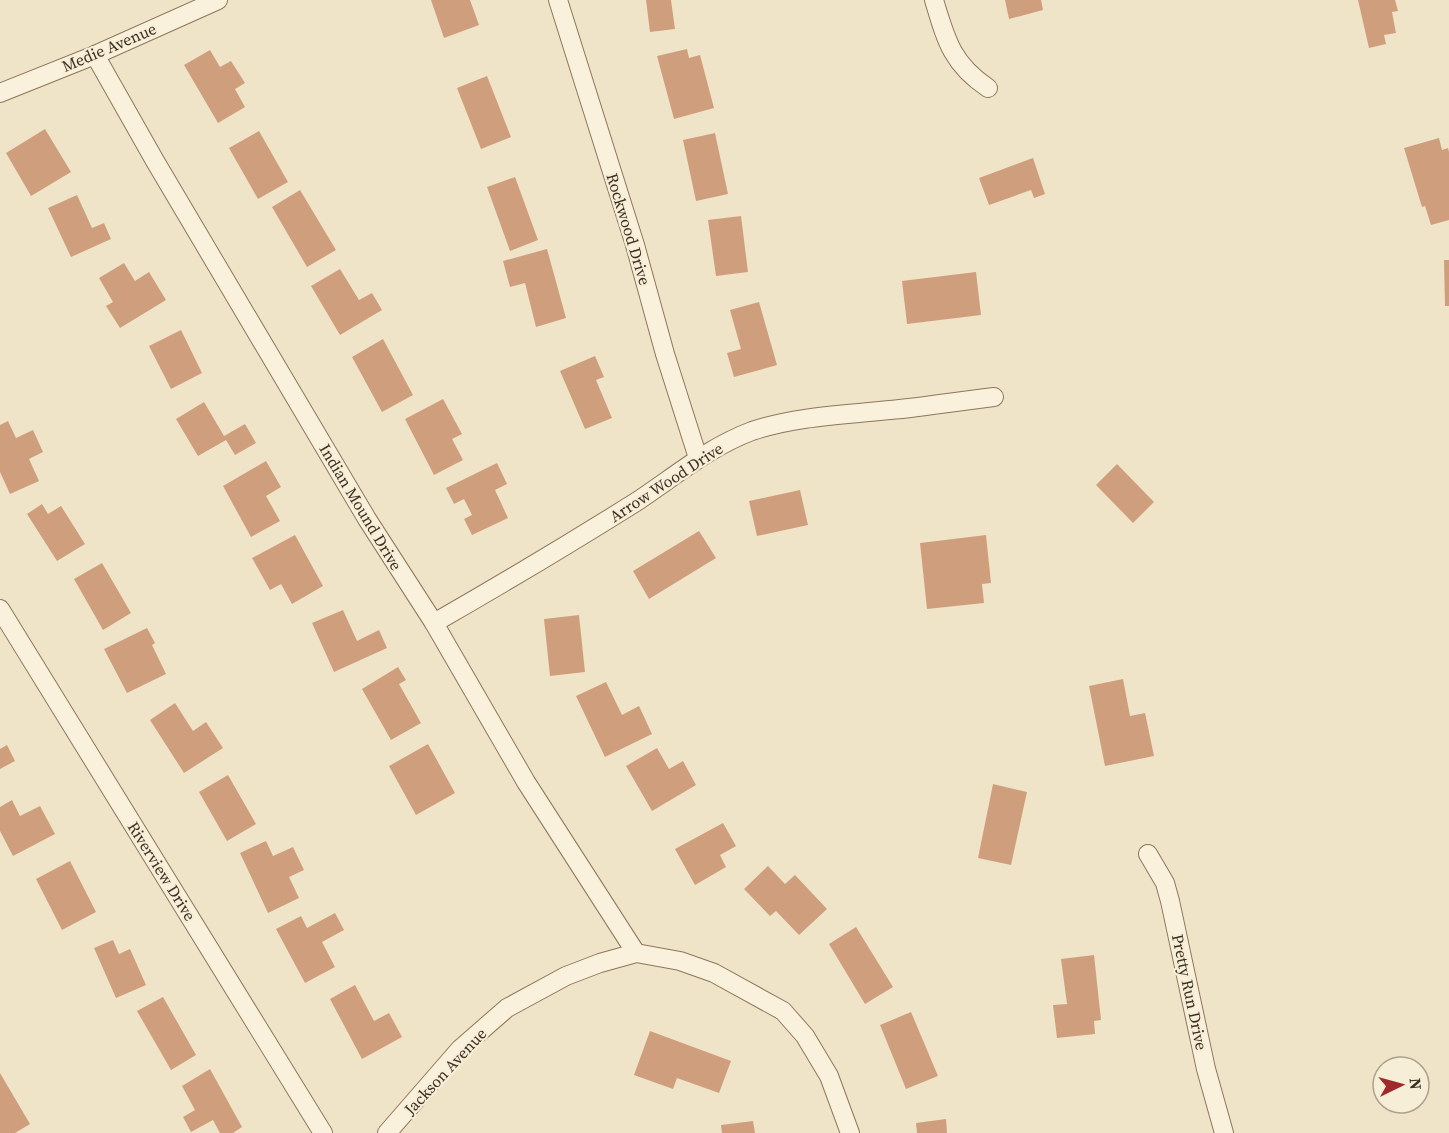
<svg xmlns="http://www.w3.org/2000/svg" width="1449" height="1133" viewBox="0 0 1449 1133" font-family="'Source Serif 4',serif">
<rect width="100%" height="100%" fill="#f0e4c8"/>
<g fill="#cf9f7d">
<polygon points="431,0 470,0 479,25 444,38"/>
<polygon points="646,0 671,0 675,29 650,32"/>
<polygon points="1005,0 1041,0 1043,10 1009,19"/>
<polygon points="1358,0 1395,0 1398,11 1392,12 1396,33 1384,35 1386,44 1369,48"/>
<polygon points="687,49 689,58 700,55 714,108 674,119 657,56"/>
<polygon points="210,50 220,67 231,61 245,83 235,89 245,107 218,123 184,65"/>
<polygon points="487,76 511,137 481,149 457,88"/>
<polygon points="45,129 71,172 31,196 6,153"/>
<polygon points="259,131 288,182 258,199 229,148"/>
<polygon points="715,133 728,194 696,201 683,140"/>
<polygon points="1439,138 1442,150 1448,148 1449,152 1449,220 1431,225 1425,206 1422,207 1404,148"/>
<polygon points="1033,158 1045,194 1034,198 1031,190 989,205 979,178"/>
<polygon points="515,177 538,240 510,251 487,187"/>
<polygon points="300,190 336,250 307,267 272,207"/>
<polygon points="77,195 92,228 104,223 111,239 71,257 48,208"/>
<polygon points="741,216 748,272 716,276 708,220"/>
<polygon points="547,249 566,318 536,327 525,283 510,287 503,261"/>
<polygon points="1444,260 1449,260 1449,306 1445,306"/>
<polygon points="124,263 135,281 149,272 166,300 120,328 106,306 113,302 99,278"/>
<polygon points="340,269 359,300 372,293 382,310 340,335 311,286"/>
<polygon points="976,272 981,315 907,324 902,281"/>
<polygon points="759,302 777,365 734,377 727,353 741,349 730,310"/>
<polygon points="181,330 202,373 171,389 149,346"/>
<polygon points="383,339 413,395 382,412 352,357"/>
<polygon points="595,356 604,377 596,380 612,418 585,429 560,371"/>
<polygon points="443,399 462,434 452,439 463,460 434,475 405,419"/>
<polygon points="204,402 224,436 245,424 256,443 235,455 226,440 198,456 176,419"/>
<polygon points="8,421 16,438 33,430 43,452 29,459 39,481 10,494 0,472 0,425"/>
<polygon points="266,461 281,487 266,496 280,521 251,537 223,486"/>
<polygon points="497,463 507,484 495,490 508,518 472,535 464,519 472,515 464,499 454,504 446,488"/>
<polygon points="1117,464 1154,502 1133,523 1096,485"/>
<polygon points="800,490 808,525 757,536 749,501"/>
<polygon points="42,504 48,514 61,506 85,544 57,561 27,514"/>
<polygon points="699,531 716,558 649,599 633,571"/>
<polygon points="295,535 323,586 292,604 281,584 270,590 252,558"/>
<polygon points="986,535 991,583 982,584 984,603 927,609 920,543"/>
<polygon points="102,563 131,613 103,630 74,579"/>
<polygon points="343,610 357,641 379,630 387,648 334,672 312,623"/>
<polygon points="579,615 585,672 550,676 544,619"/>
<polygon points="147,628 155,643 152,645 166,674 127,693 104,649"/>
<polygon points="398,667 406,680 399,684 421,723 391,740 362,689"/>
<polygon points="1123,679 1130,716 1145,713 1154,756 1105,766 1089,686"/>
<polygon points="606,682 622,715 639,706 652,734 605,757 576,696"/>
<polygon points="175,703 193,731 206,722 223,748 184,773 150,720"/>
<polygon points="428,744 455,793 416,815 389,766"/>
<polygon points="7,745 15,761 0,769 0,749"/>
<polygon points="657,748 669,769 683,761 696,785 652,811 626,766"/>
<polygon points="228,775 256,824 227,841 199,792"/>
<polygon points="993,784 1027,792 1011,865 978,858"/>
<polygon points="12,800 20,816 40,806 55,834 13,856 0,831 0,807"/>
<polygon points="723,823 736,846 720,855 726,867 695,885 675,849"/>
<polygon points="266,841 273,856 293,847 304,870 289,877 299,898 268,913 240,853"/>
<polygon points="70,861 96,912 62,930 36,879"/>
<polygon points="768,866 785,884 795,875 827,909 799,935 776,911 770,916 744,889"/>
<polygon points="335,913 344,930 322,942 335,967 305,983 276,929 301,916 307,928"/>
<polygon points="856,927 893,987 865,1004 829,944"/>
<polygon points="113,940 119,954 130,949 146,985 116,998 94,948"/>
<polygon points="1094,955 1101,1020 1094,1021 1095,1034 1057,1038 1053,1005 1067,1004 1061,959"/>
<polygon points="355,985 374,1021 389,1013 402,1037 362,1059 330,999"/>
<polygon points="163,997 196,1055 171,1070 137,1011"/>
<polygon points="911,1012 938,1076 906,1089 880,1025"/>
<polygon points="650,1031 731,1061 719,1093 677,1078 673,1089 634,1075"/>
<polygon points="210,1069 242,1127 233,1133 220,1133 213,1120 191,1132 183,1117 195,1110 182,1086"/>
<polygon points="0,1073 30,1124 15,1133 0,1133"/>
<polygon points="946,1119 947,1133 917,1133 916,1123"/>
<polygon points="753,1121 755,1133 722,1133 721,1125"/>
</g>
<g fill="none" stroke-linecap="round" stroke-linejoin="round">
<g stroke="#8d765c" stroke-width="20">
<g id="street">
<polyline points="558,0 635,245 665,354 698,458"/>
<path d="M934,0c12,40 18,64 54,88"/>
<polyline points="95,55 155,161 367,519 434,623 526,782 636,953"/>
<polyline points="0,93 95,55 218,0"/>
<polyline points="0,609 323,1133"/>
<path d="M434,623c68,-39 135,-79 202,-121 38,-25 73,-55 116,-71 45,-15 92,-16 138,-21 35,-3 69,-9 104,-13"/>
<polyline points="1148,854 1165,883 1170,901 1206,1069 1224,1133"/>
<polyline points="387,1133 460,1049 507,1008 566,976 600,963 636,953 680,961 714,973 783,1011 805,1036 829,1076 850,1133"/>
</g>
</g>
<use href="#street" stroke="#faf1dc" stroke-width="18"/>
</g>
<g text-anchor="middle" stroke-width="4.5" stroke-linejoin="round" paint-order="stroke">
<g font-size="16" fill="#3d2e20" stroke="#f7eed8">
<text transform="translate(109 47) rotate(-23)" y="6">Medie Avenue</text>
<text transform="translate(629 229) rotate(73)" y="6">Rockwood Drive</text>
<text transform="translate(666 482) rotate(-33)" y="6">Arrow Wood Drive</text>
<text transform="translate(361 507) rotate(59)" y="6">Indian Mound Drive</text>
<text transform="translate(162 871) rotate(58)" y="6">Riverview Drive</text>
<text transform="translate(1190 992) rotate(78)" y="6">Pretty Run Drive</text>
<text transform="translate(445 1071) rotate(-47)" y="6">Jackson Avenue</text>
</g>
</g>
<g transform="translate(1401 1085) rotate(85)"><circle r="28" fill="#f7eed8" stroke="#ada18e" stroke-width="1.5"/>
<path d="M0-4.5L10 22L0 15L-10 22Z" fill="#9e2a2b"/>
<text y="-9" font-size="16" font-weight="bold" text-anchor="middle" fill="#3d2e20">N</text>
</g>
</svg>
